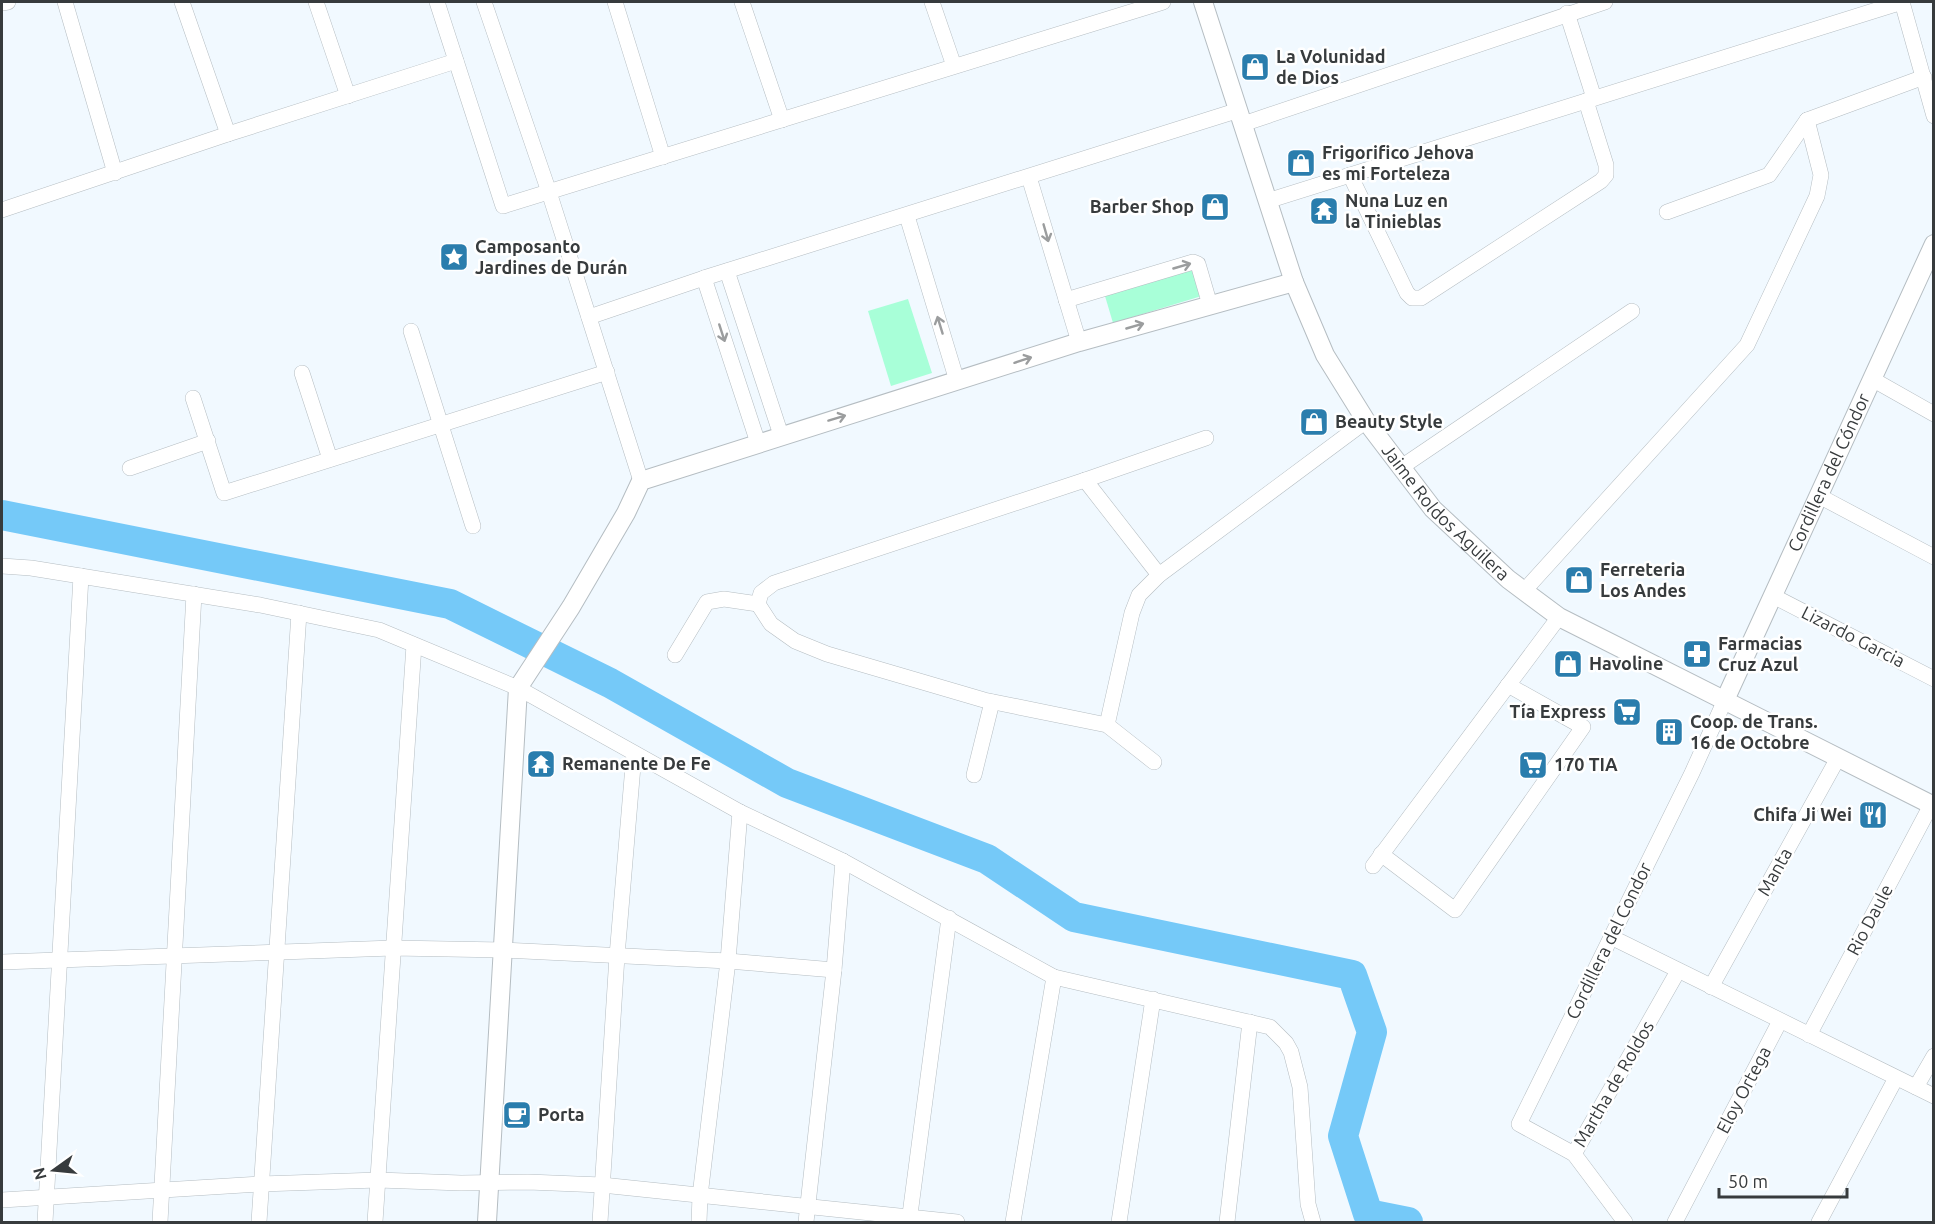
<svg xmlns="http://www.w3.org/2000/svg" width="1935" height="1224" viewBox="0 0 1935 1224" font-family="Ubuntu,sans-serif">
<rect width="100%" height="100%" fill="#f1f9ff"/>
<g fill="#a8ffd8">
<polygon points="1196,268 1205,295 1113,323 1105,296"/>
<polygon points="908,299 932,373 891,386 868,311"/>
</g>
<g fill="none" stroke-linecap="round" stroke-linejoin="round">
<polyline stroke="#75c9f8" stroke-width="30" points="2,515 450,604 610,683 787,783 987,859 1074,917 1352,975 1372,1032 1343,1136 1368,1214 1408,1222"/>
<g stroke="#b5bdc2" stroke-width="16">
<g id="minor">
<polyline points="65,2 115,173"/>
<polyline points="182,2 228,134"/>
<polyline points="316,2 348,96"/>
<polyline points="437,2 503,206 1163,2"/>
<polyline points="484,2 549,192 641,481"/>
<polyline points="615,2 663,157"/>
<polyline points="742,2 782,120"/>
<polyline points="932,2 954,66"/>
<polyline points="1902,2 1934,116"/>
<polyline points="2,3 8,2"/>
<polyline points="1567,13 1594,98"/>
<polyline points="1243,124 1605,2"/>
<polyline points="1350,175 1407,293 1412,298 1421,298 1601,181 1606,175 1606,165 1586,101"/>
<polyline points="1029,177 1079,342"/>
<polyline points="1267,201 1902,2"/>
<polyline points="2,210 228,134 456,61"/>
<polyline points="1667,212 1769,175 1807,120 1924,77"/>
<polyline points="907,216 957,381"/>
<polyline points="727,271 781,435"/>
<polyline points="704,278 758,443"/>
<polyline points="1066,300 1193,262 1198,264 1210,305"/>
<polyline points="589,317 704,278 1239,110"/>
<polyline points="411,331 473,526"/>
<polyline points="302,373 330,459"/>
<polyline points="1872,379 1934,414"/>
<polyline points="193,398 224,493 607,372"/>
<polyline points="130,468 208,441"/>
<polyline points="1400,468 1632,311"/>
<polyline points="1085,480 1159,575"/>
<polyline points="1819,496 1934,557"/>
<polyline points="2,566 31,568 260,605 379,630 518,688 740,812 843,861 1054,977 1270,1027 1286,1043 1291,1052 1300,1087 1308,1204 1313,1222"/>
<polyline points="1524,591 1747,345 1817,196 1821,175 1807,120"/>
<polyline points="1773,596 1934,679"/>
<polyline points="675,655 707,602 724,599 758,604"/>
<polyline points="1107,725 1132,613 1139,595 1159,575 1366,421"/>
<polyline points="1154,762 1107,725 984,700 827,654 795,641 771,624 758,604 761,593 774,583 1085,480 1206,438"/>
<polyline points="974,775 992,702"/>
<polyline points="1381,854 1455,910 1583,727 1508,685"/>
<polyline points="1373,866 1559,617"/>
<polyline points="1611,937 1934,1096"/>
<polyline points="2,962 393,948 503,950 728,961 834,970"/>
<polyline points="1711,987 1838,758"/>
<polyline points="1809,1035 1931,805"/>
<polyline points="1916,1087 1934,1056"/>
<polyline points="1574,1154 1519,1124 1692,773 1725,700"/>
<polyline points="2,1200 261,1184 378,1180 461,1183 528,1182 602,1185 957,1222"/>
<polyline points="45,1222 81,576"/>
<polyline points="160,1222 194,594"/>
<polyline points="259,1222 299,613"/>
<polyline points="375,1222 414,645"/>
<polyline points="600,1222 617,956 634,754"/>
<polyline points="699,1222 700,1196 728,961 740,812"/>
<polyline points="806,1222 834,970 843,861"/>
<polyline points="909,1222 949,918"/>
<polyline points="1013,1222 1054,977"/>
<polyline points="1119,1222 1153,999"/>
<polyline points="1227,1222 1250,1022"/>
<polyline points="1625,1222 1574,1154 1678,971"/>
<polyline points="1675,1222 1780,1021"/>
<polyline points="1819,1222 1896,1078"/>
</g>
</g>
<g stroke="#b5bdc2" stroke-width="20">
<g id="tertiary">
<path id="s1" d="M1203,2l91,280 31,73 41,66 67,88 75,70 51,38 375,189"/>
<path id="s2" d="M1725,700l209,-456"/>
<polyline points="487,1222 518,688 571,607 626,513 641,481 1079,342 1294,282"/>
</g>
</g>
<use href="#minor" stroke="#fff" stroke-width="15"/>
<use href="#tertiary" stroke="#fff" stroke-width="18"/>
</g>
<defs><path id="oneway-shaft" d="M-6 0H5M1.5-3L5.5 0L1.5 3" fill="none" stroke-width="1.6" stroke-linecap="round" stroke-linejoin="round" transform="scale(1.5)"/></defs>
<g stroke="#9b9d9e">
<use href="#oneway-shaft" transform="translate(1046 233) rotate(74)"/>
<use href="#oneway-shaft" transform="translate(1182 266) rotate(-16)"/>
<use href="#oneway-shaft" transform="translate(940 325) rotate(-107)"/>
<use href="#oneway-shaft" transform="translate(1135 326) rotate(-16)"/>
<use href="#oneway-shaft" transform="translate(722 333) rotate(72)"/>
<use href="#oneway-shaft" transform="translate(1023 360) rotate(-18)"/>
<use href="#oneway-shaft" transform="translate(837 418) rotate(-17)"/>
</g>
<defs>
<g id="shop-square" transform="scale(1.5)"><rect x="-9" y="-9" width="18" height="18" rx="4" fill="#2a7dad" stroke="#fff"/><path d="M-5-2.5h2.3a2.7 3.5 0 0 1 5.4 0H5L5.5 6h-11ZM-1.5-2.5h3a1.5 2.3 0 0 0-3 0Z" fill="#fff"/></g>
<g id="temple-square" transform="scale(1.5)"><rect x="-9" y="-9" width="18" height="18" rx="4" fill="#2a7dad" stroke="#fff"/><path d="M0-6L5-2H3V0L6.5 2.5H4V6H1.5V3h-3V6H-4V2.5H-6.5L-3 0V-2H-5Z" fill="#fff"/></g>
<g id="sight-square" transform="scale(1.5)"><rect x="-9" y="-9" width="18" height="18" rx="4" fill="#2a7dad" stroke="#fff"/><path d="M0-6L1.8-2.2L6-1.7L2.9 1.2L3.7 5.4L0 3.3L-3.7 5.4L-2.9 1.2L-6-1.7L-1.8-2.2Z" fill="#fff"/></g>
<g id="pharmacy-square" transform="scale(1.5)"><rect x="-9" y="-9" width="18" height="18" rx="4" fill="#2a7dad" stroke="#fff"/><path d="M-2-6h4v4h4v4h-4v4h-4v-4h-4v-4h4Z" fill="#fff"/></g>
<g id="supermarket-square" transform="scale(1.5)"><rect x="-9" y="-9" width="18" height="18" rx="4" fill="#2a7dad" stroke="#fff"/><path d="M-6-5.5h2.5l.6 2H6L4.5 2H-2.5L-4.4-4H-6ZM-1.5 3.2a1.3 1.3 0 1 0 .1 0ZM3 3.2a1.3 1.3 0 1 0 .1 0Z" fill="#fff"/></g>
<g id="building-square" transform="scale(1.5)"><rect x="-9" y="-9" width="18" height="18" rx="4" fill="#2a7dad" stroke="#fff"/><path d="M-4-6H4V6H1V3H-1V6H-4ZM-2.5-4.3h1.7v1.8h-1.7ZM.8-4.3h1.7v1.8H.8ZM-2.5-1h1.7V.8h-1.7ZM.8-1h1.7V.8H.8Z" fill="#fff"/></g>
<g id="restaurant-square" transform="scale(1.5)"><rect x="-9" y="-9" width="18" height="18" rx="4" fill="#2a7dad" stroke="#fff"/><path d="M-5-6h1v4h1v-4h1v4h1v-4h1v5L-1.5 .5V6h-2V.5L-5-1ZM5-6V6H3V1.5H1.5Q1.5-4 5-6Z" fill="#fff"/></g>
<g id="cafe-square" transform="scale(1.5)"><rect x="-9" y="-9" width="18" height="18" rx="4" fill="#2a7dad" stroke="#fff"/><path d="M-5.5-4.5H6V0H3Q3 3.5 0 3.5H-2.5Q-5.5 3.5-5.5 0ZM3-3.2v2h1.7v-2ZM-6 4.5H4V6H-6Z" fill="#fff"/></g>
</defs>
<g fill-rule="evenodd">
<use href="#shop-square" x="1255" y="67"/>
<use href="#shop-square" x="1301" y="163"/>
<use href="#shop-square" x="1215" y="207"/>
<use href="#temple-square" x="1324" y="211"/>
<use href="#sight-square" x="454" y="257"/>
<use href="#shop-square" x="1314" y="422"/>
<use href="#shop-square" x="1579" y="580"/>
<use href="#pharmacy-square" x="1697" y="654"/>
<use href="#shop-square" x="1568" y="664"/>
<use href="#supermarket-square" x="1627" y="712"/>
<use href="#building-square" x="1669" y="732"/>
<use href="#temple-square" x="541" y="764"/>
<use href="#supermarket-square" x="1533" y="765"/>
<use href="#restaurant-square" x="1873" y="815"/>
<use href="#cafe-square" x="517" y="1115"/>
</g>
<g text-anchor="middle" stroke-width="5" stroke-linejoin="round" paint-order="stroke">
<g font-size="18" font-weight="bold" fill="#373b3d" stroke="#fff" text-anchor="start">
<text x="1276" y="63">La Volunidad<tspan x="1276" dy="21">de Dios</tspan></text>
<text x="1322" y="159">Frigorifico Jehova<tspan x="1322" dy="21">es mi Forteleza</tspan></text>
<text x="1345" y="207">Nuna Luz en<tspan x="1345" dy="21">la Tinieblas</tspan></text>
<text x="1194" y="213" text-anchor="end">Barber Shop</text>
<text x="475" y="253">Camposanto<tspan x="475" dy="21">Jardines de Durán</tspan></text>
<text x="1335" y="428">Beauty Style</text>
<text x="1600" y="576">Ferreteria<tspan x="1600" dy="21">Los Andes</tspan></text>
<text x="1718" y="650">Farmacias<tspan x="1718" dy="21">Cruz Azul</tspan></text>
<text x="1589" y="670">Havoline</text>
<text x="1606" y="718" text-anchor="end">Tía Express</text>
<text x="1690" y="728">Coop. de Trans.<tspan x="1690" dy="21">16 de Octobre</tspan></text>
<text x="562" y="770">Remanente De Fe</text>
<text x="1554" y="771">170 TIA</text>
<text x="1852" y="821" text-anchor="end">Chifa Ji Wei</text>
<text x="538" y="1121">Porta</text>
</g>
<g font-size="18" fill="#373b3d" stroke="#fff">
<text dy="6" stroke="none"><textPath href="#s2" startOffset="250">Cordillera del Cóndor</textPath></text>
<text dy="6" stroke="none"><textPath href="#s1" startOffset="573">Jaime Roldos Aguilera</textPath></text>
<text transform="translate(1853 637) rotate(27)" y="6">Lizardo Garcia</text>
<text transform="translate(1775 872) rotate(-61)" y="6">Manta</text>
<text transform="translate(1870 920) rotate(-62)" y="6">Rio Daule</text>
<text transform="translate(1609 941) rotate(-64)" y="6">Cordillera del Condor</text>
<text transform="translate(1614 1084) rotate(-60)" y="6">Martha de Roldos</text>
<text transform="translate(1744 1090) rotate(-62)" y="6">Eloy Ortega</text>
</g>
</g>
<rect width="1935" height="1224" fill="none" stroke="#373b3d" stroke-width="6"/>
<g transform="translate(54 1170) rotate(255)" stroke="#ffffff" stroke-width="4.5" paint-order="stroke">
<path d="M0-4.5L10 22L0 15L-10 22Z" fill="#373b3d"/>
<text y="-9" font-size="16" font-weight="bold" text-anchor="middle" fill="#373b3d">N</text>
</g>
<path d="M1719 1188v9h128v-9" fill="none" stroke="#373b3d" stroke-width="3"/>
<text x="1728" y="1188" font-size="18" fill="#373b3d" stroke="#ffffff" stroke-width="4.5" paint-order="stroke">50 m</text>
</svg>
